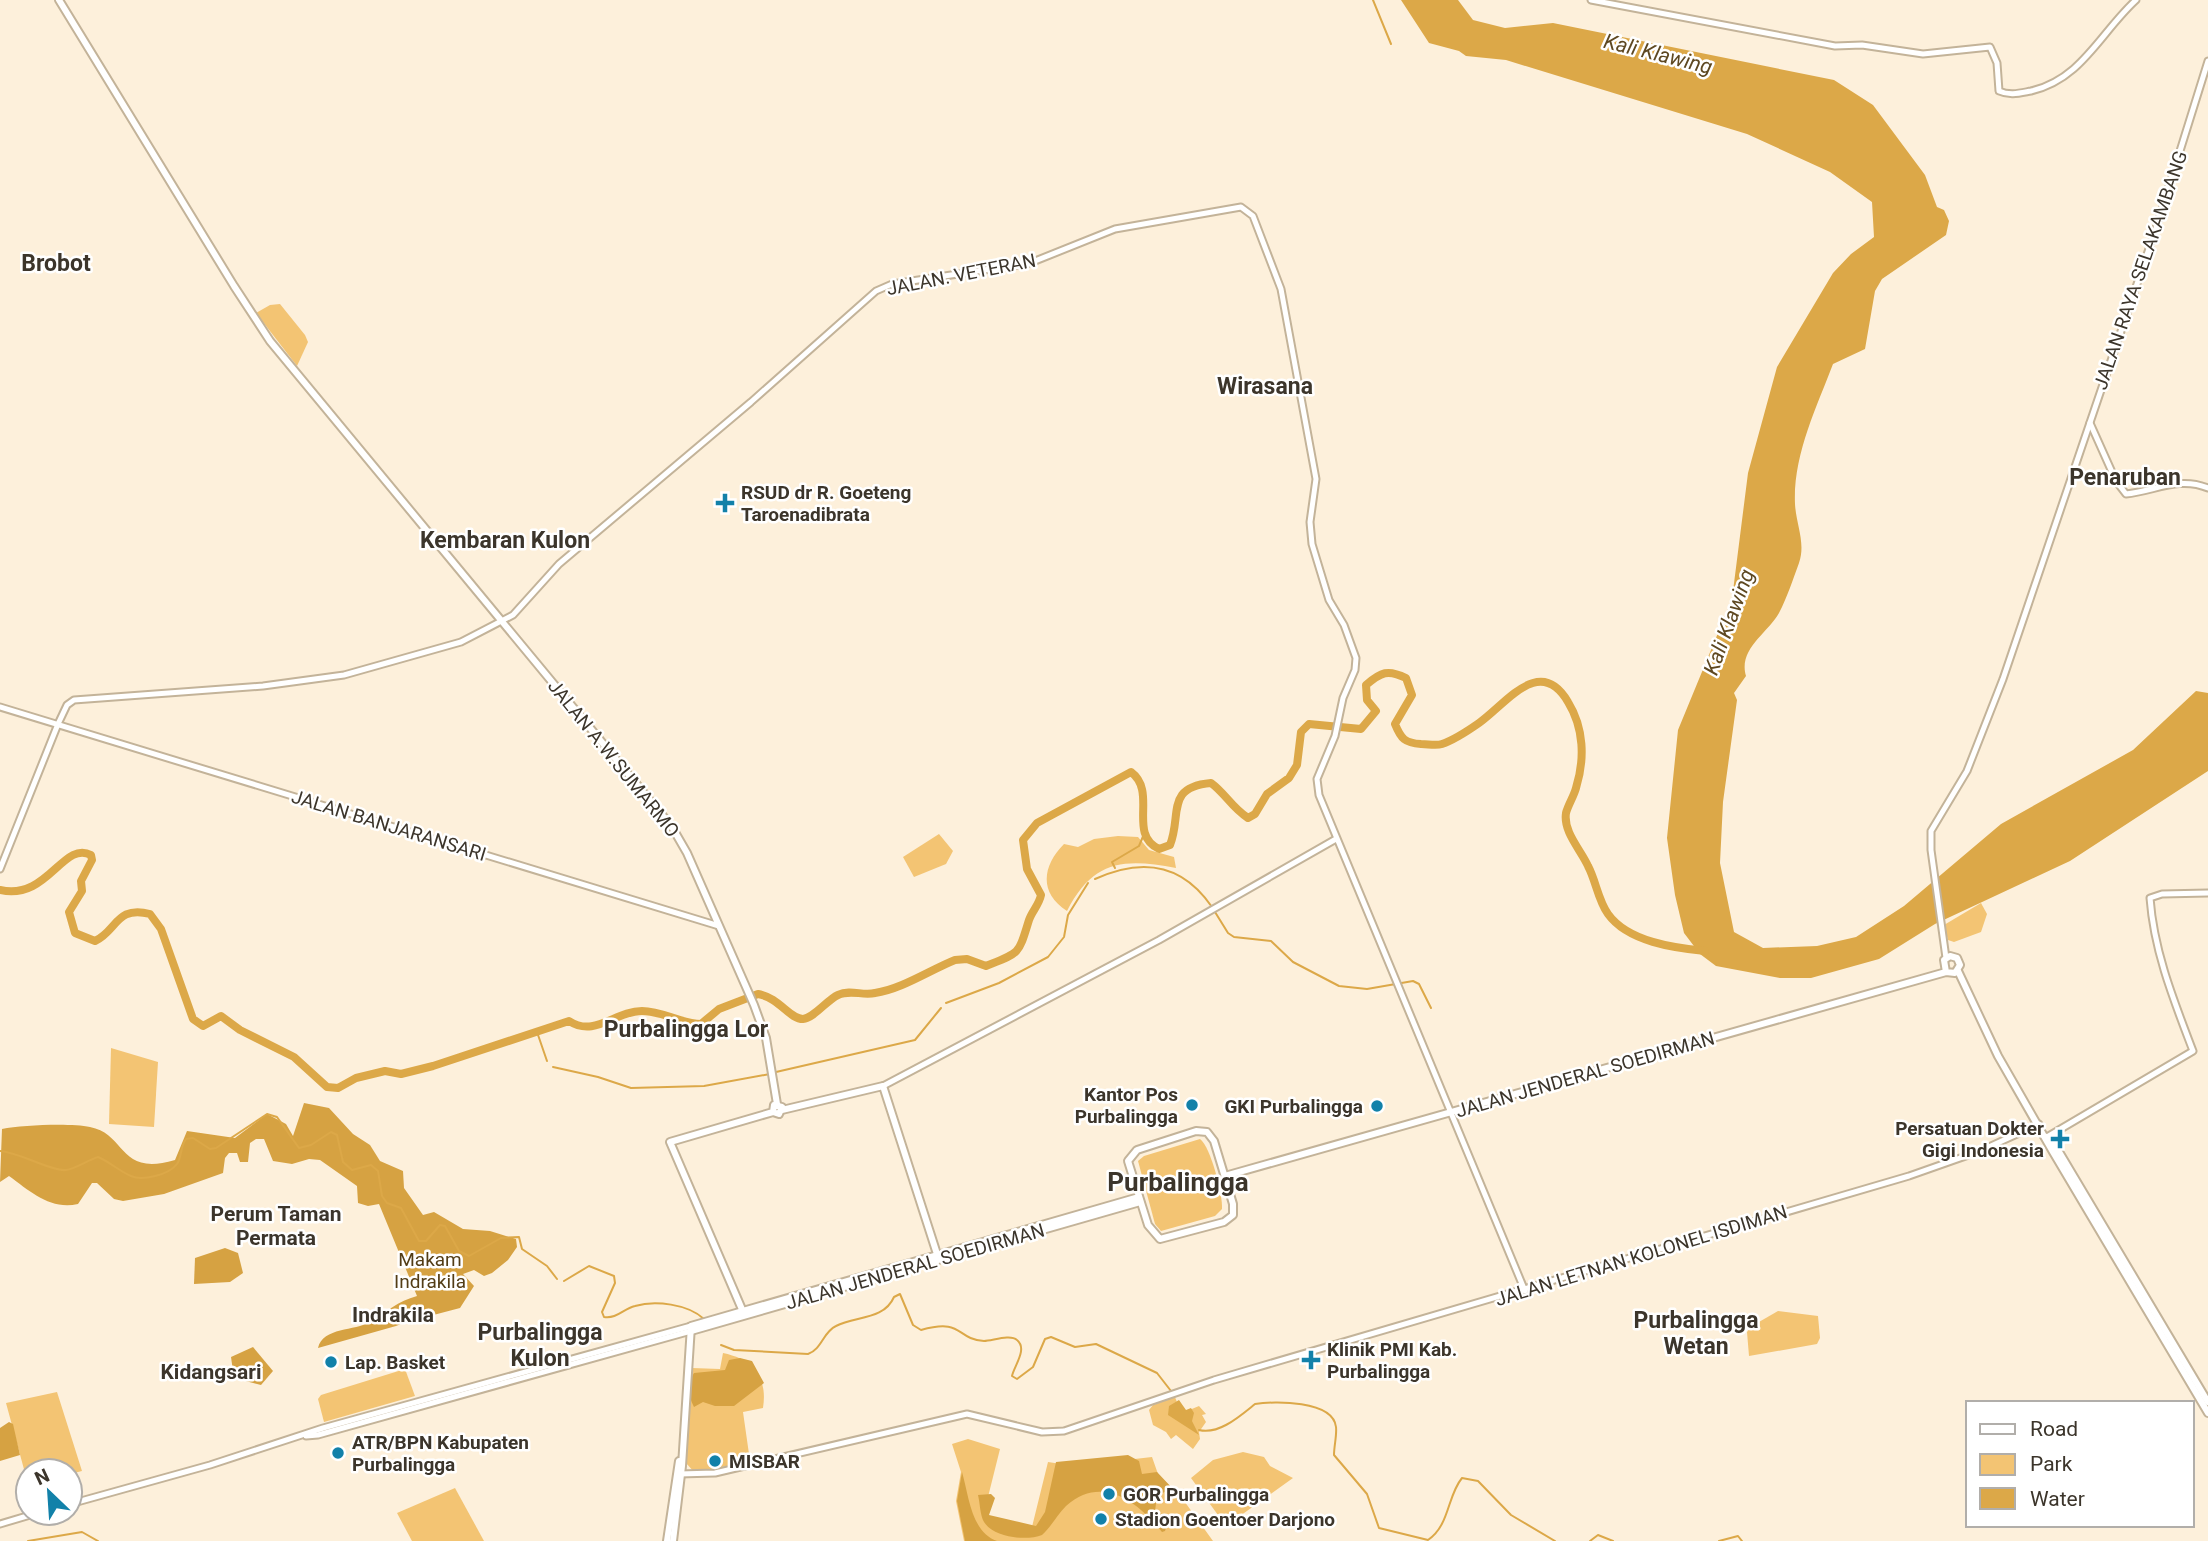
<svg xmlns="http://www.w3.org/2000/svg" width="2208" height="1541" viewBox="0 0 2208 1541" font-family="Roboto,sans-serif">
<rect width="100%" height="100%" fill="#fdf0db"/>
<g fill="#f3c473">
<polygon points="280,304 305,335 308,342 297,366 256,313 270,305"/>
<polygon points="939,834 953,851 946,864 914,877 903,857"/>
<path d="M1118,836l20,1 11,13 25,7 2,11c-52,-10 -83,-8 -109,43 -28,-18 -25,-45 -3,-67l14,3 16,-8z"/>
<polygon points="1981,903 1987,914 1981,932 1954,942 1948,940 1944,925"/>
<polygon points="111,1048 158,1062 154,1127 109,1124"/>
<path d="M1200,1139c11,8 23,57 22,70l-7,7 -54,15 -6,-7 -17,-63 6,-5z"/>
<polygon points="1778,1311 1818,1316 1820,1338 1817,1344 1749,1356 1747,1332 1752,1326"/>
<path d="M723,1353c29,6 45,23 40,55l-20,4 7,49 -55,12 -9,-10 6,-95 28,1z"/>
<polygon points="405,1369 415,1396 324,1422 318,1399 321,1395"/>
<polygon points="57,1392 82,1471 70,1474 70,1471 28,1471 28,1484 6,1403"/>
<polygon points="1175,1397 1178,1405 1187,1411 1199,1406 1206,1414 1202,1415 1206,1422 1199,1432 1200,1439 1193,1449 1176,1435 1171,1439 1166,1432 1153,1425 1149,1410 1153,1405"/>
<polygon points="968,1439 1000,1449 983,1517 1031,1531 1048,1462 1074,1466 1152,1457 1158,1474 1182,1498 1213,1541 964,1541 956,1501 961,1472 952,1444"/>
<polygon points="1243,1452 1264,1457 1270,1466 1293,1478 1226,1526 1191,1478 1213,1460"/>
<polygon points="455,1488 484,1541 412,1541 397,1513"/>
</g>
<g fill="#d6a242">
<path d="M304,1103l25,5 24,26 17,11 10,16 23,10 1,17 19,27 11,-3 29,17 27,2 26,8 1,8 -9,13 -16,13 -8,3 -10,-6 -11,4 11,12 -14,22 -38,10 -11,-6 -5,10 -10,4 -78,22c5,-21 37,-17 52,-26 16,-10 28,-21 47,-26l-38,-92 -11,2 -10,-3 -1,-17 -37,-26 -11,-1 -17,5 -19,-3 -9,-22h-8l-6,4 -2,19h-8l-3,-9h-8l-4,5 -2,15 -59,21 -41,7 -9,-2 -17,-16h-5l-14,21c-28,6 -47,-12 -69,-28l-9,6 2,-53c20,-4 69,-6 88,-2 37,7 28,50 85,33l12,-29 48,7 32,-24 19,10 7,12z"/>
<polygon points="225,1248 238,1253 243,1273 230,1282 194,1284 195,1258"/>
<polygon points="253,1347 273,1371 261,1385 234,1378 231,1357"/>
<path d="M740,1358l12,3 12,22 -30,23h-19l-12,-4 -9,5c-6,-12 -8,-22 0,-34l31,-3 4,-10z"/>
<polygon points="9,1422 13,1424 20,1455 0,1461 0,1428"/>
<path d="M1128,1455l11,6 3,13 15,-2 15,16 -15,8 -2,15 7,3 1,8 4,3 -2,6 -3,1c-24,-30 -60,-58 -96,-26 -9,9 -15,21 -24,29 -15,6 -48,3 -58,-13 -4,-7 -4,-19 -6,-27l13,-1 4,4 -6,17 47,11 9,-14 11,-50z"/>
<path d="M962,1472c7,24 9,60 35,69h-32l-8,-40z"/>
</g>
<g fill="#dca848">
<path d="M1401,0h57l15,20 32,8 48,-5 281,57 39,25 52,70 12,32 7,3 5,11 -3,14 -64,44 -7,12 -10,58 -32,15c-17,45 -40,91 -38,140 1,20 11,39 4,59 -6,16 -12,35 -20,50 -12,21 -41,36 -33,63l-12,17 3,7 -14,102 -3,61 14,69 29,16 54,-2 39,-9 48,-31 97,-82 132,-74 63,-59 12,2v78l-138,90 -135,63 -56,35 -68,19h-31l-64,-12 -16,-12 -16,-21 -9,-38 -8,-57 11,-108 54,-131 16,-126 29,-106 56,-94 18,-19 23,-17 -2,-35 -42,-30 -83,-38 -241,-74 -40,-4 -7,-5 -30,-8z"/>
<polygon points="1179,1400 1186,1410 1191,1408 1194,1413 1192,1421 1199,1435 1168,1415 1169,1406"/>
</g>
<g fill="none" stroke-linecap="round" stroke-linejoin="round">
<g stroke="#dca848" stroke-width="2">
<polyline points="1373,0 1391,44"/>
<polyline points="1115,868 1112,862 1139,846 1144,834"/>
<path d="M1095,879c46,-21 87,-16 117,28"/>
<polyline points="1215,912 1228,933 1234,937 1271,941 1293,962 1339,986 1367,989 1413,981 1419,984 1431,1008"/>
<polyline points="946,1003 999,983 1048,957 1064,937 1068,915 1088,883"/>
<polyline points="537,1032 547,1061"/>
<polyline points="553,1067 598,1077 631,1088 704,1086 770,1074"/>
<polyline points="776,1072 915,1040 941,1008"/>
<path d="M0,1151c18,1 53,21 66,19 9,-1 22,-10 32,-13 12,5 21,14 33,19 11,5 38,-1 46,-12 5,-7 3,-17 9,-25l7,-1 17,11 6,-1 51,-34 10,3 22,31 12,-3 20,-13 6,3 6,27 9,8 19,-5 7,6 4,25 5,7 14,5 18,33h7l14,-16 5,1 14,25 10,5 32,-18 18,-1 3,12 25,17 10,13"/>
<path d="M564,1281l25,-15 25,10 1,7 -13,29 2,5c13,2 19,-8 31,-11 20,-6 53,-2 69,13"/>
<path d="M721,1345l13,5 74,4c14,-5 15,-22 28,-28 20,-10 48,-6 58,-29l6,-3 13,31 8,5c43,-12 34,9 63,11 8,0 26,-7 33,-1 11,9 -3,26 -5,36l5,3 16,-12 12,-28 6,-2 24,10 21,-3 61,29 14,18"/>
<path d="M1199,1430c20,5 41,-14 56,-26 19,-3 78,-4 81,23 1,8 -2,19 -2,28l33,39 12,34 49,12c22,-15 19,-44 34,-62l16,3 33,34 44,26"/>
<polyline points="28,1541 82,1532 98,1541"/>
<polyline points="1590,1541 1598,1535 1613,1541"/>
<polyline points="1719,1541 1738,1536 1742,1541"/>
</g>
<path stroke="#dca848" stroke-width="8" d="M0,890c48,11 63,-50 91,-35l1,5 -11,21 1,10 -13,21 6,21 20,8c22,-10 21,-36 55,-27l11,15 32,90 10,7 18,-10 19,14 54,27 33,30 11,1 18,-10 29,-7 16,3 32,-8 136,-45c26,17 46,-10 73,-10 21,0 39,13 59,13l18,-15 39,-15c22,4 31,25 45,25 11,-1 24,-19 35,-24 13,-6 24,1 37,-2 27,-4 55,-23 80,-33l12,-1 19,7c35,-14 32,-11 43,-46 3,-9 10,-15 12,-25l-14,-26 -4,-29 14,-17 94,-51c27,20 -4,62 28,77l11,-4c12,-30 -5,-58 41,-62 14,10 21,25 37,35l7,-4 12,-20 22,-16 8,-13 4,-33 8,-8 52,5 15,-18 -9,-11 -1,-15c15,-13 22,-16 40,-7l6,17 -17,29c6,15 10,19 26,20 7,0 15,2 21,0 12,-4 27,-14 37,-21 27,-19 61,-69 89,-21 16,26 17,57 8,86 -2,8 -8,17 -10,25 -3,19 15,37 22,53 8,15 10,34 20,48 20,28 67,34 97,37"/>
<g stroke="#c3b399" stroke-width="9">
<g id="secondary">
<path d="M1591,0l244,46 27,-1 61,9 67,-7 7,16 2,28c11,5 21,2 32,0 51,-12 69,-58 105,-91"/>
<path d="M2090,423l26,58 10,13c29,-3 53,-18 82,-6"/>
<polyline points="0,707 719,926"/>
<polyline points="0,869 58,724 67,705 74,700 263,686 344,675 461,642 513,615 559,564 751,402 876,291 892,284 1030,263 1115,229 1241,207 1253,216 1281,289 1316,479 1310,522 1312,544 1329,600 1344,625 1356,658 1355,670 1343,698 1335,736 1317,779 1319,795 1525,1291"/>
<polyline points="1946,958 1931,850 1931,831 1967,771 2003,679 2156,228 2208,61"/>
<polyline points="883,1086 1159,940 1336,839"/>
<path d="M2047,1137l146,-86c-19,-50 -39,-99 -43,-153l12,-4 46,-1"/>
<polyline points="306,1436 318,1435 691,1331"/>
<polyline points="679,1474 715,1473 967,1414 1042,1432 1064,1431 1214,1380 1909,1176 1980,1151 2039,1124"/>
<polyline points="70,1504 210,1465 323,1428 691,1326"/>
<polyline points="0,1524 37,1513"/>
</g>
</g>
<g stroke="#c3b399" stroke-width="10">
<g id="primary">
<polyline points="59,0 234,286 270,341 672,827 687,853 754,1005 766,1038 777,1104"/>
<polyline points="1958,971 1998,1056 2053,1152 2208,1413"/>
<polyline points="782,1110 883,1086 937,1254"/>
<polygon points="1196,1131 1207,1132 1214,1141 1233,1204 1233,1215 1224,1222 1160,1239 1148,1225 1128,1161 1137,1150"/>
<polyline points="2047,1137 2052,1140 2208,1402"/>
<polyline points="1225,1176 1946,972 1955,973 1960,965 1957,958 1950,956 1944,960 1946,972"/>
<polyline points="744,1314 670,1142 773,1112 779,1114 782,1107 774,1105 773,1112"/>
<polyline points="691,1331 1140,1202"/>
<polyline points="667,1541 679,1461"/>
<polyline points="673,1541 682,1466 691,1326 1139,1197"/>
</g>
</g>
<use href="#secondary" stroke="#fff" stroke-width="5"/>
<use href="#primary" stroke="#fff" stroke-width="6"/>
</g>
<g fill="#1281a9" stroke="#fff" stroke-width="2.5">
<path d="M721.5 492.5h7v7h7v7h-7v7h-7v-7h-7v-7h7z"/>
<circle cx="1192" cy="1105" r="7"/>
<circle cx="1377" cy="1106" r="7"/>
<path d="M2056.5 1128.5h7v7h7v7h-7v7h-7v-7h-7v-7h7z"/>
<path d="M1307.5 1349.5h7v7h7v7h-7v7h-7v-7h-7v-7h7z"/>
<circle cx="331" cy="1362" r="7"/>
<circle cx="338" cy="1453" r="7"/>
<circle cx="715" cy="1461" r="7"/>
<circle cx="1109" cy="1494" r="7"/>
<circle cx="1101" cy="1519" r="7"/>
</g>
<g text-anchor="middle" stroke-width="5" stroke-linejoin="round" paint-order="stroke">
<g font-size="19" fill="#3c352b" stroke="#fff">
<text transform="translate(2140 270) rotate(-71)" y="7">JALAN RAYA SELAKAMBANG</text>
<text transform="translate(961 274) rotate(-11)" y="7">JALAN. VETERAN</text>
<text transform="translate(614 758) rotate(51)" y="7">JALAN A.W.SUMARMO</text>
<text transform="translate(389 825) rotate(17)" y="7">JALAN BANJARANSARI</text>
<text transform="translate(1585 1074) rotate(-16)" y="7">JALAN JENDERAL SOEDIRMAN</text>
<text transform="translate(1641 1255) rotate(-17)" y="7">JALAN LETNAN KOLONEL ISDIMAN</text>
<text transform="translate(915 1266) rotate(-16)" y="7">JALAN JENDERAL SOEDIRMAN</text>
</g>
<g font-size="19" font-weight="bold" fill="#3c352b" stroke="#fff" text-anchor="start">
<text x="741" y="499">RSUD dr R. Goeteng<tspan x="741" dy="22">Taroenadibrata</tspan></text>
<text x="1178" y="1101" text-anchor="end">Kantor Pos<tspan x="1178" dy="22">Purbalingga</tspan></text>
<text x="1363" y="1113" text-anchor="end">GKI Purbalingga</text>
<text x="2044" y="1135" text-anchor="end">Persatuan Dokter<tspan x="2044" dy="22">Gigi Indonesia</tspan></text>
<text x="1327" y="1356">Klinik PMI Kab.<tspan x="1327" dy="22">Purbalingga</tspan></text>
<text x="345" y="1369">Lap. Basket</text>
<text x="352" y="1449">ATR/BPN Kabupaten<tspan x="352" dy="22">Purbalingga</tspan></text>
<text x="729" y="1468">MISBAR</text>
<text x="1123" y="1501">GOR Purbalingga</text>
<text x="1115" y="1526">Stadion Goentoer Darjono</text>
</g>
<g font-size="19" fill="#533d16" stroke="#fff">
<text x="430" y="1266">Makam<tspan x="430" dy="22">Indrakila</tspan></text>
</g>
<g font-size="21" font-style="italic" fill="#5e4821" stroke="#fff">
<text transform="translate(1658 54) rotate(14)" y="7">Kali Klawing</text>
<text transform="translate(1729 622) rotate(-70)" y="7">Kali Klawing</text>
</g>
<g font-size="21" font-weight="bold" fill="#3c352b" stroke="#fff">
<text x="276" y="1221">Perum Taman<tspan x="276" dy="24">Permata</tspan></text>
<text x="393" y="1322">Indrakila</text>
<text x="211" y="1379">Kidangsari</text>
</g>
<g font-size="23" font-weight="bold" fill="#3c352b" stroke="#fff">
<text x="56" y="271">Brobot</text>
<text x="1265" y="394">Wirasana</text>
<text x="2125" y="485">Penaruban</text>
<text x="505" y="548">Kembaran Kulon</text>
<text x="686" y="1037">Purbalingga Lor</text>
<text x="1696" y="1328">Purbalingga<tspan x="1696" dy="26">Wetan</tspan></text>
<text x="540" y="1340">Purbalingga<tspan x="540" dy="26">Kulon</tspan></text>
</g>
<g font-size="26" font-weight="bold" fill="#3c352b" stroke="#fff">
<text x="1178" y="1191">Purbalingga</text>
</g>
</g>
<rect x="1966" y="1401" width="228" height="126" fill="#ffffff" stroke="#b1aeaa" stroke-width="2"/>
<rect x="1980" y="1424" width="35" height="10" fill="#ffffff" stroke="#b1aeaa" stroke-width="2"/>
<text x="2030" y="1436" font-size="21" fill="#3c352b">Road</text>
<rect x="1980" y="1454" width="35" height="21" fill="#f3c473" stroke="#b1aeaa" stroke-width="2"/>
<text x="2030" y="1471" font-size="21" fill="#3c352b">Park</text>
<rect x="1980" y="1488" width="35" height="21" fill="#dca848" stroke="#b1aeaa" stroke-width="2"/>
<text x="2030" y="1506" font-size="21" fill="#3c352b">Water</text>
<g transform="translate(49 1492) rotate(335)"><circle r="33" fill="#ffffff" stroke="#b1aeaa" stroke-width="2"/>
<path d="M0-5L12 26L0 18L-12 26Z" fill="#1281a9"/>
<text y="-10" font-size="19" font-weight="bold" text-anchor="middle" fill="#3c352b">N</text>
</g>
</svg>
